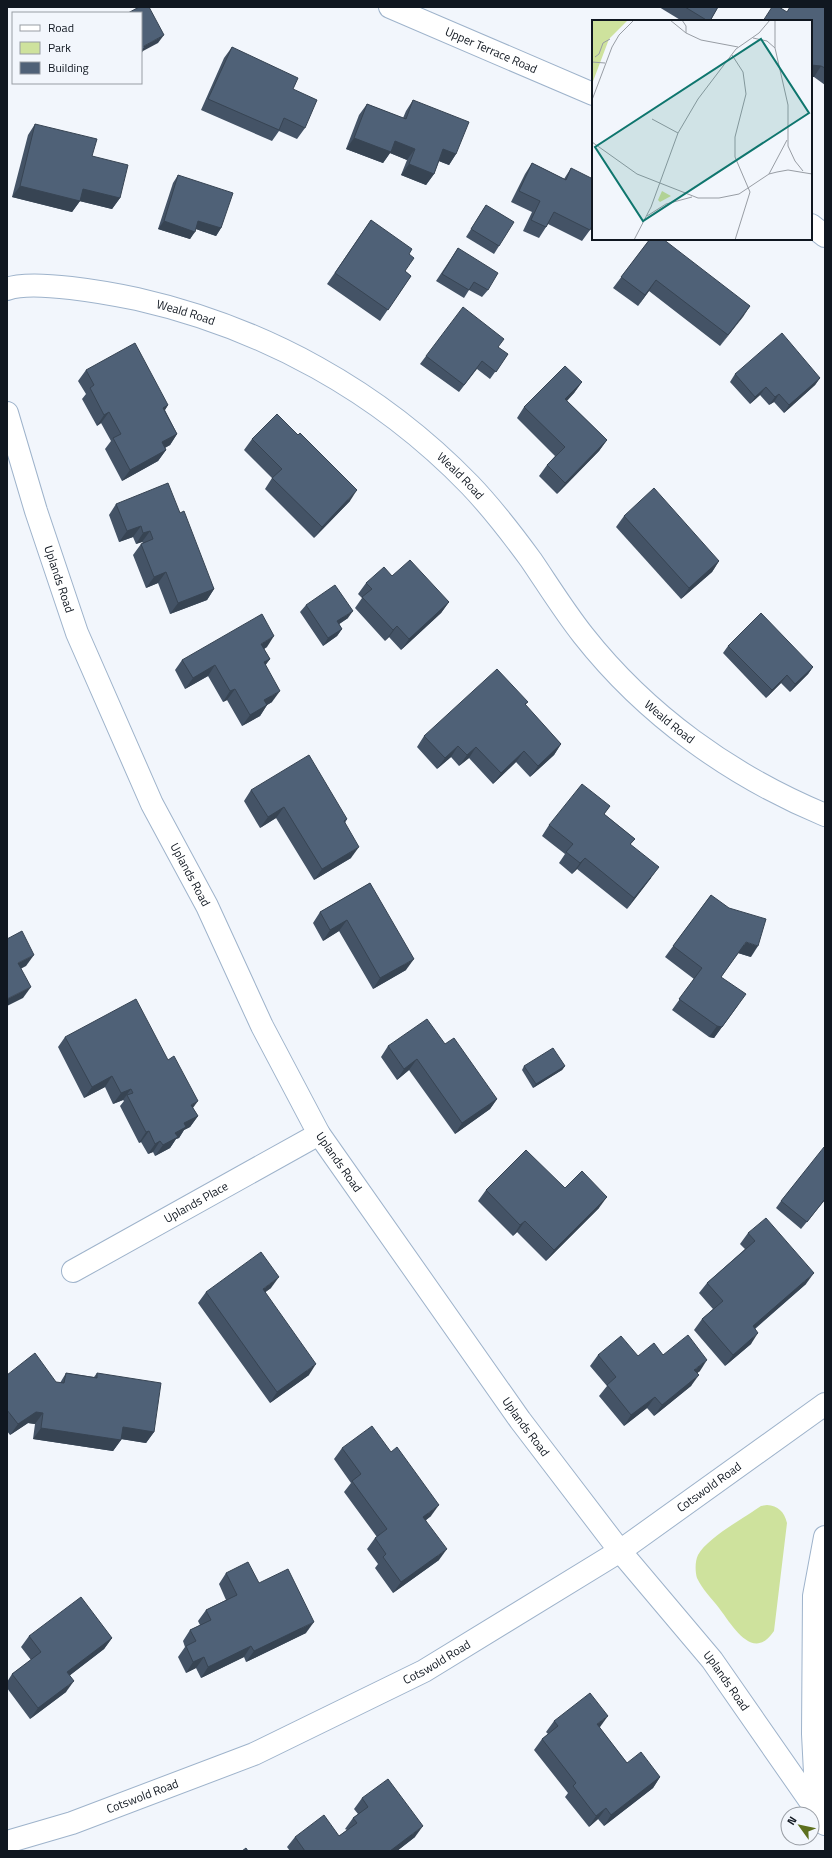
<svg xmlns="http://www.w3.org/2000/svg" width="832" height="1858" viewBox="0 0 832 1858" font-family="'Titillium Web',sans-serif">
<rect width="100%" height="100%" fill="#f2f6fc"/>
<path fill="#cee29d" d="M767,1505c11,1 17,6 20,18l-13,108c-21,32 -42,-6 -55,-23 -7,-9 -17,-19 -22,-30 -2,-7 -2,-17 1,-23 9,-17 46,-37 63,-49z"/>
<g fill="none" stroke-linecap="round" stroke-linejoin="round">
<g stroke="#9eb3cb" stroke-width="24">
<g id="minor">
<path id="s1" d="M390,7l203,87"/>
<polyline points="811,225 825,236"/>
<path id="s2" d="M7,289c26,-10 101,4 130,10 127,29 242,92 333,186 22,23 42,49 61,75 17,25 33,51 52,75 63,80 148,141 242,180"/>
<path id="s3" d="M7,413l29,98 41,122 75,171 55,102 55,120 57,108 201,286 100,131 92,109 105,151 8,13"/>
<path id="s4" d="M73,1271l246,-137"/>
<polyline points="817,1811 813,1734 814,1596 825,1537"/>
<path id="s5" d="M7,1842l65,-19 182,-69 170,-83 196,-120 205,-147"/>
</g>
</g>
<use href="#minor" stroke="#fff" stroke-width="22"/>
</g>
<g fill="#445366">
<polygon points="659,7 718,7 710,21 682,21"/>
<polygon points="825,8 825,85 814,77 811,77 811,21 787,12"/>
<polygon points="232,47 293,89 305,128 297,139 279,131 272,141 201,110 224,58"/>
<polygon points="413,100 456,154 449,165 439,161 434,174 426,185 401,175 407,160 390,153 383,163 346,149 359,115 367,104 403,118 406,111"/>
<polygon points="35,124 92,156 120,198 112,209 80,201 72,212 12,197 28,135"/>
<polygon points="532,163 564,179 571,168 590,230 582,241 548,224 539,238 523,231 532,212 511,202 525,174"/>
<polygon points="178,175 221,228 216,236 196,229 190,239 158,229 173,183"/>
<polygon points="486,205 499,246 494,254 466,237"/>
<polygon points="371,220 409,254 405,271 411,276 380,321 327,284"/>
<polygon points="650,239 750,306 720,346 649,291 638,306 613,288"/>
<polygon points="458,248 488,290 482,297 469,290 464,298 436,281"/>
<polygon points="508,354 490,379 477,369 459,392 420,364 426,356"/>
<polygon points="86,370 168,405 165,410 177,434 170,445 165,448 166,450 158,461 122,481 105,449 111,441 101,423 97,426 82,399 86,394 78,381"/>
<polygon points="735,374 820,378 815,385 784,413 774,402 769,405 760,395 750,404 730,382"/>
<polygon points="582,382 574,393 567,401 607,440 599,451 557,494 539,476 547,465 555,456 517,418 524,407"/>
<polygon points="252,439 350,501 314,538 265,489 272,478 244,450"/>
<polygon points="116,504 180,513 214,589 207,600 170,614 158,583 146,588 133,555 141,544 143,543 142,542 136,544 133,537 119,542 109,515"/>
<polygon points="624,516 719,561 712,572 681,599 616,527"/>
<polygon points="392,576 449,602 441,613 401,650 389,637 385,641 355,608 362,598 358,594 366,583"/>
<polygon points="306,605 348,618 339,624 342,629 337,636 323,646 300,612"/>
<polygon points="728,646 813,667 808,674 790,692 781,683 766,698 723,653"/>
<polygon points="267,647 264,649 270,659 265,665 272,702 267,705 260,716 242,726 227,700 223,702 208,676 185,689 175,670 182,660"/>
<polygon points="528,702 525,705 561,744 554,755 530,777 516,762 493,784 469,758 459,766 451,757 437,769 417,747 424,736"/>
<polygon points="251,790 347,819 345,823 351,858 314,880 276,818 260,828 244,801"/>
<polygon points="610,806 604,814 635,839 630,845 651,878 627,909 577,869 572,874 559,863 565,854 542,836 549,825"/>
<polygon points="370,883 406,970 373,989 339,931 323,941 313,923 320,912"/>
<polygon points="711,895 751,957 738,953 721,977 738,1005 714,1038 709,1037 672,1010 694,979 665,957"/>
<polygon points="65,1037 193,1108 198,1116 190,1127 184,1130 179,1138 176,1139 170,1148 155,1156 153,1152 148,1154 141,1142 139,1143 120,1106 124,1101 123,1100 113,1104 105,1087 84,1098 58,1047"/>
<polygon points="445,1044 497,1099 490,1109 455,1134 409,1070 397,1080 381,1057 388,1046"/>
<polygon points="524,1066 565,1066 562,1070 533,1088 522,1070"/>
<polygon points="825,1147 825,1200 801,1229 776,1208 781,1201"/>
<polygon points="565,1188 599,1208 546,1261 517,1232 513,1236 478,1201 486,1190"/>
<polygon points="748,1233 806,1284 755,1329 751,1344 725,1366 694,1330 702,1319 713,1309 699,1293 707,1283 745,1249 740,1244"/>
<polygon points="271,1288 265,1292 309,1375 270,1403 198,1303 206,1292"/>
<polygon points="598,1355 638,1356 663,1355 700,1371 697,1373 691,1386 654,1416 647,1408 624,1426 599,1396 607,1386 590,1366"/>
<polygon points="66,1373 94,1377 97,1373 154,1432 146,1443 121,1439 121,1440 113,1451 33,1439 35,1424 28,1423 10,1435 7,1431 7,1375 60,1383"/>
<polygon points="342,1448 431,1516 426,1520 439,1560 393,1593 375,1568 378,1564 367,1549 375,1538 377,1537 344,1492 351,1483 334,1459"/>
<polygon points="226,1573 259,1583 306,1633 246,1662 244,1657 201,1678 196,1668 186,1673 178,1657 185,1647 183,1641 190,1630 200,1625 198,1621 206,1610 226,1600 219,1584"/>
<polygon points="29,1636 112,1638 104,1649 70,1675 66,1692 30,1719 7,1688 7,1682 12,1674 31,1660 21,1647"/>
<polygon points="554,1721 599,1727 627,1763 660,1777 653,1788 604,1826 598,1819 589,1827 565,1797 568,1793 534,1750 542,1739 548,1734 546,1732"/>
<polygon points="362,1798 415,1837 397,1851 290,1851 287,1847 295,1837 339,1836 347,1830 345,1829 353,1818 358,1814 354,1809"/>
</g>
<g fill="#374453">
<polygon points="164,35 158,43 143,51 141,54 141,50 144,46"/>
<polygon points="811,65 821,66 814,77 811,77"/>
<polygon points="354,138 395,141 415,149 407,160 390,153 383,163 346,149"/>
<polygon points="443,149 456,154 449,165 436,160"/>
<polygon points="409,164 434,174 426,185 401,175"/>
<polygon points="20,186 80,201 72,212 12,197"/>
<polygon points="83,189 120,198 112,209 75,200"/>
<polygon points="164,221 195,232 190,239 158,229"/>
<polygon points="198,221 221,228 216,236 193,228"/>
<polygon points="656,280 649,291 638,306 645,295"/>
<polygon points="750,306 743,317 720,346 728,335"/>
<polygon points="820,378 815,385 784,413 789,405"/>
<polygon points="582,382 574,393 558,410 565,399"/>
<polygon points="766,387 760,395 750,404 755,397"/>
<polygon points="779,394 774,402 769,405 775,397"/>
<polygon points="168,405 161,416 163,408"/>
<polygon points="109,412 101,423 97,426 104,415"/>
<polygon points="177,434 170,445 154,453 162,442"/>
<polygon points="607,440 599,451 557,494 565,483"/>
<polygon points="166,450 158,461 122,481 130,470"/>
<polygon points="357,490 350,501 314,538 322,527"/>
<polygon points="141,526 133,537 119,542 127,531"/>
<polygon points="150,531 142,542 136,544 143,533"/>
<polygon points="719,561 712,572 681,599 689,588"/>
<polygon points="166,572 158,583 146,588 154,577"/>
<polygon points="214,589 207,600 170,614 178,603"/>
<polygon points="449,602 441,613 401,650 409,639"/>
<polygon points="353,611 348,618 332,629 337,621"/>
<polygon points="397,626 389,637 385,641 393,630"/>
<polygon points="342,629 337,636 323,646 328,638"/>
<polygon points="274,636 267,647 254,655 261,644"/>
<polygon points="270,659 262,670 264,662"/>
<polygon points="215,665 208,676 185,689 193,678"/>
<polygon points="813,667 808,674 790,692 795,684"/>
<polygon points="787,675 781,683 766,698 772,690"/>
<polygon points="235,689 227,700 223,702 230,691"/>
<polygon points="280,691 272,702 257,711 264,700"/>
<polygon points="267,705 260,716 242,726 250,715"/>
<polygon points="561,744 554,755 530,777 538,766"/>
<polygon points="458,746 451,757 437,769 445,758"/>
<polygon points="476,747 469,758 459,766 467,755"/>
<polygon points="524,751 516,762 493,784 501,773"/>
<polygon points="284,807 276,818 260,828 268,817"/>
<polygon points="359,847 351,858 314,880 322,869"/>
<polygon points="585,858 577,869 572,874 580,863"/>
<polygon points="659,867 651,878 627,909 634,898"/>
<polygon points="347,920 339,931 323,941 330,930"/>
<polygon points="746,942 758,946 751,957 738,953"/>
<polygon points="34,955 26,966 11,974 18,963"/>
<polygon points="414,959 406,970 373,989 380,978"/>
<polygon points="31,987 23,998 7,1006 7,999"/>
<polygon points="738,1005 714,1038 709,1037 717,1026"/>
<polygon points="417,1059 409,1070 397,1080 404,1069"/>
<polygon points="565,1066 562,1070 533,1088 536,1084"/>
<polygon points="112,1076 105,1087 84,1098 92,1087"/>
<polygon points="131,1089 123,1100 113,1104 121,1093"/>
<polygon points="497,1099 490,1109 455,1134 462,1123"/>
<polygon points="198,1101 190,1112 191,1105"/>
<polygon points="198,1116 190,1127 184,1130 179,1138 176,1139 170,1148 155,1156 163,1145 184,1123"/>
<polygon points="149,1131 141,1142 139,1143 146,1132"/>
<polygon points="160,1141 153,1152 148,1154 155,1144"/>
<polygon points="607,1197 599,1208 546,1261 554,1250"/>
<polygon points="525,1221 517,1232 513,1236 520,1225"/>
<polygon points="814,1273 806,1284 745,1337 753,1326"/>
<polygon points="279,1277 271,1288 255,1300 263,1289"/>
<polygon points="758,1333 751,1344 725,1366 733,1355"/>
<polygon points="707,1360 700,1371 687,1381 694,1370"/>
<polygon points="316,1364 309,1375 270,1403 277,1392"/>
<polygon points="699,1375 691,1386 654,1416 662,1405"/>
<polygon points="655,1397 647,1408 624,1426 631,1415"/>
<polygon points="36,1412 43,1413 35,1424 28,1423 10,1435 18,1424"/>
<polygon points="123,1427 154,1432 146,1443 115,1438"/>
<polygon points="41,1428 121,1440 113,1451 33,1439"/>
<polygon points="439,1505 431,1516 416,1528 423,1517"/>
<polygon points="447,1549 439,1560 393,1593 401,1582"/>
<polygon points="314,1622 306,1633 246,1662 254,1651"/>
<polygon points="112,1638 104,1649 60,1683 67,1672"/>
<polygon points="251,1646 244,1657 201,1678 208,1667"/>
<polygon points="204,1657 196,1668 186,1673 193,1662"/>
<polygon points="74,1681 66,1692 30,1719 38,1708"/>
<polygon points="608,1716 600,1727 589,1735 597,1724"/>
<polygon points="660,1777 653,1788 604,1826 611,1815"/>
<polygon points="606,1808 598,1819 589,1827 596,1816"/>
<polygon points="423,1826 415,1837 397,1851 390,1851"/>
</g>
<g fill="#4f6177" stroke="#374453">
<polygon points="139,7 149,7 164,35 144,46 145,48 141,50 141,13 128,13"/>
<polygon points="685,7 718,7 710,21 708,21"/>
<polygon points="772,7 779,7 787,12 790,7 824,7 825,8 825,68 821,66 811,65 811,21 763,21"/>
<polygon points="232,47 298,78 293,89 317,100 305,128 284,118 279,130 208,99"/>
<polygon points="413,100 469,122 456,154 443,149 434,174 409,164 415,149 395,141 391,152 354,138 367,104 406,119"/>
<polygon points="35,124 97,139 92,156 128,165 120,198 83,189 80,201 20,186"/>
<polygon points="532,163 566,180 571,168 593,179 593,224 590,230 554,212 546,227 531,220 540,201 519,191"/>
<polygon points="178,175 233,193 221,228 198,221 195,232 164,221"/>
<polygon points="486,205 514,222 499,246 471,229"/>
<polygon points="371,220 412,249 409,254 414,258 405,271 411,276 388,310 335,273"/>
<polygon points="650,239 663,239 750,306 728,335 656,280 645,295 621,277"/>
<polygon points="458,248 498,273 488,290 474,282 469,290 442,274"/>
<polygon points="463,307 504,339 498,347 508,354 496,372 482,361 464,385 426,356"/>
<polygon points="782,333 820,378 789,405 779,394 775,397 766,387 755,397 735,374"/>
<polygon points="135,343 168,405 163,408 177,434 162,442 166,450 130,470 113,438 121,434 109,412 104,415 90,388 94,385 86,370"/>
<polygon points="565,366 582,382 565,399 607,440 565,483 547,465 565,447 524,407"/>
<polygon points="277,414 298,435 300,433 357,490 322,527 272,478 282,469 252,439"/>
<polygon points="168,483 180,513 184,511 214,589 178,603 166,572 154,577 141,544 153,539 150,531 143,533 141,526 127,531 116,504"/>
<polygon points="654,488 719,561 689,588 624,516"/>
<polygon points="410,560 449,602 409,639 397,626 393,630 362,597 372,589 366,583 384,567 392,576"/>
<polygon points="335,585 353,611 337,621 342,629 328,638 306,605"/>
<polygon points="761,613 813,667 795,684 787,675 772,690 728,646"/>
<polygon points="262,614 274,636 261,644 270,659 264,662 280,691 264,700 267,705 250,715 235,689 230,691 215,665 193,678 182,660"/>
<polygon points="497,669 528,702 525,704 561,744 538,766 524,751 501,773 476,747 467,755 458,746 445,758 424,736"/>
<polygon points="309,755 347,819 344,821 359,847 322,869 284,807 268,817 251,790"/>
<polygon points="582,784 610,806 604,814 635,839 630,844 659,867 634,898 585,858 580,863 566,852 573,844 549,825"/>
<polygon points="370,883 414,959 380,978 347,920 330,930 320,912"/>
<polygon points="711,895 729,908 766,919 758,946 746,942 721,977 746,994 722,1027 717,1026 679,999 702,968 673,946"/>
<polygon points="22,931 34,955 18,963 31,987 7,999 7,939"/>
<polygon points="136,999 168,1060 174,1056 198,1101 191,1105 198,1116 184,1123 186,1127 175,1133 178,1137 163,1145 160,1141 155,1144 149,1131 146,1132 127,1095 133,1093 131,1089 121,1093 112,1076 92,1087 65,1037"/>
<polygon points="427,1019 445,1044 454,1038 497,1099 462,1123 417,1059 404,1069 388,1046"/>
<polygon points="553,1048 565,1066 536,1084 524,1066"/>
<polygon points="824,1147 825,1147 825,1199 807,1222 781,1201"/>
<polygon points="526,1150 565,1188 582,1171 607,1197 554,1250 525,1221 520,1225 486,1190"/>
<polygon points="766,1218 814,1273 753,1326 758,1333 733,1355 702,1319 723,1301 707,1283 755,1241 748,1233"/>
<polygon points="261,1252 279,1277 263,1289 316,1364 277,1392 206,1292"/>
<polygon points="688,1335 707,1360 694,1370 699,1375 662,1405 655,1397 631,1415 607,1385 616,1377 598,1355 621,1336 638,1356 654,1343 663,1355"/>
<polygon points="35,1353 56,1382 64,1383 66,1373 97,1378 97,1373 161,1383 154,1432 123,1427 121,1440 41,1428 43,1413 36,1412 18,1424 7,1410 7,1375"/>
<polygon points="372,1426 391,1452 397,1447 439,1505 423,1517 447,1549 401,1582 383,1557 386,1554 375,1538 387,1529 352,1481 361,1474 342,1448"/>
<polygon points="248,1562 259,1583 288,1569 314,1622 254,1651 251,1646 208,1667 204,1657 193,1662 186,1646 196,1641 190,1630 211,1620 206,1610 237,1595 226,1573"/>
<polygon points="81,1597 112,1638 67,1672 74,1681 38,1708 12,1674 41,1652 29,1636"/>
<polygon points="590,1693 608,1716 597,1724 627,1763 641,1752 660,1777 611,1815 606,1808 596,1816 573,1786 576,1783 542,1739 558,1726 554,1721"/>
<polygon points="388,1779 423,1826 390,1851 305,1851 295,1837 324,1815 339,1836 357,1823 353,1818 368,1807 362,1798"/>
<polygon points="246,1848 248,1851 242,1851"/>
</g>
<g text-anchor="middle" stroke-width="4" stroke-linejoin="round" paint-order="stroke">
<g font-size="12" fill="#101720" stroke="#f2f6fc">
<text dy="4" stroke="none"><textPath href="#s1" startOffset="110">Upper Terrace Road</textPath></text>
<text dy="4" stroke="none"><textPath href="#s2" startOffset="182">Weald Road</textPath></text>
<text dy="4" stroke="none"><textPath href="#s2" startOffset="505">Weald Road</textPath></text>
<text dy="4" stroke="none"><textPath href="#s3" startOffset="174">Uplands Road</textPath></text>
<text dy="4" stroke="none"><textPath href="#s2" startOffset="829">Weald Road</textPath></text>
<text dy="4" stroke="none"><textPath href="#s3" startOffset="498">Uplands Road</textPath></text>
<text dy="4" stroke="none"><textPath href="#s3" startOffset="822">Uplands Road</textPath></text>
<text dy="4" stroke="none"><textPath href="#s4" startOffset="141">Uplands Place</textPath></text>
<text dy="4" stroke="none"><textPath href="#s3" startOffset="1146">Uplands Road</textPath></text>
<text dy="4" stroke="none"><textPath href="#s5" startOffset="791">Cotswold Road</textPath></text>
<text dy="4" stroke="none"><textPath href="#s5" startOffset="467">Cotswold Road</textPath></text>
<text dy="4" stroke="none"><textPath href="#s3" startOffset="1470">Uplands Road</textPath></text>
<text dy="4" stroke="none"><textPath href="#s5" startOffset="143">Cotswold Road</textPath></text>
</g>
</g>
<g transform="translate(592 20)">
<rect width="220" height="220" fill="#f2f6fc"/>
<path d="M0,0h36l-19,19 -17,45zM70,171l9,5 -11,6 -2,-2z" fill="#cee29d"/>
<path fill="none" stroke="#989da4" stroke-width="1" d="M78,0l16,13 15,7 37,7M90,0l4,6v7M183,0v28l13,57v41l7,15 8,10M161,18l14,3 8,7M140,35l11,17 3,22 -11,43v20l15,35 -15,48M3,37l4,-3 4,-11 7,-4M0,42l13,1M0,80l20,-53 7,-12 15,-15M60,99l26,14M0,122l45,32 61,24h21l20,-4 30,-20 8,-2 11,-2 24,4M177,154l18,-34M55,196l19,-12 26,-7M42,220l17,-33 27,-74 20,-34 38,-50 23,-16 11,-13"/>
<path fill="#0f766e" fill-opacity="0.15" stroke="#0f766e" stroke-width="2" d="M169,19l48,74 -166,108 -48,-74z"/>
<rect width="220" height="220" fill="none" stroke="#101720" stroke-width="2"/>
</g>
<rect width="832" height="1858" fill="none" stroke="#101720" stroke-width="16"/>
<rect x="12" y="12" width="130" height="72" fill="#f2f6fc" stroke="#989da4"/>
<rect x="20" y="25" width="20" height="6" fill="#ffffff" stroke="#989da4"/>
<text x="48" y="32" font-size="12" fill="#101720">Road</text>
<rect x="20" y="42" width="20" height="12" fill="#cee29d" stroke="#989da4"/>
<text x="48" y="52" font-size="12" fill="#101720">Park</text>
<rect x="20" y="62" width="20" height="12" fill="#4f6177" stroke="#989da4"/>
<text x="48" y="72" font-size="12" fill="#101720">Building</text>
<g transform="translate(800 1826) rotate(303)"><circle r="19" fill="#f2f6fc" stroke="#989da4"/>
<path d="M0-3L7 15L0 10L-7 15Z" fill="#5d701e"/>
<text y="-6" font-size="11" font-weight="bold" text-anchor="middle" fill="#101720">N</text>
</g>
</svg>
